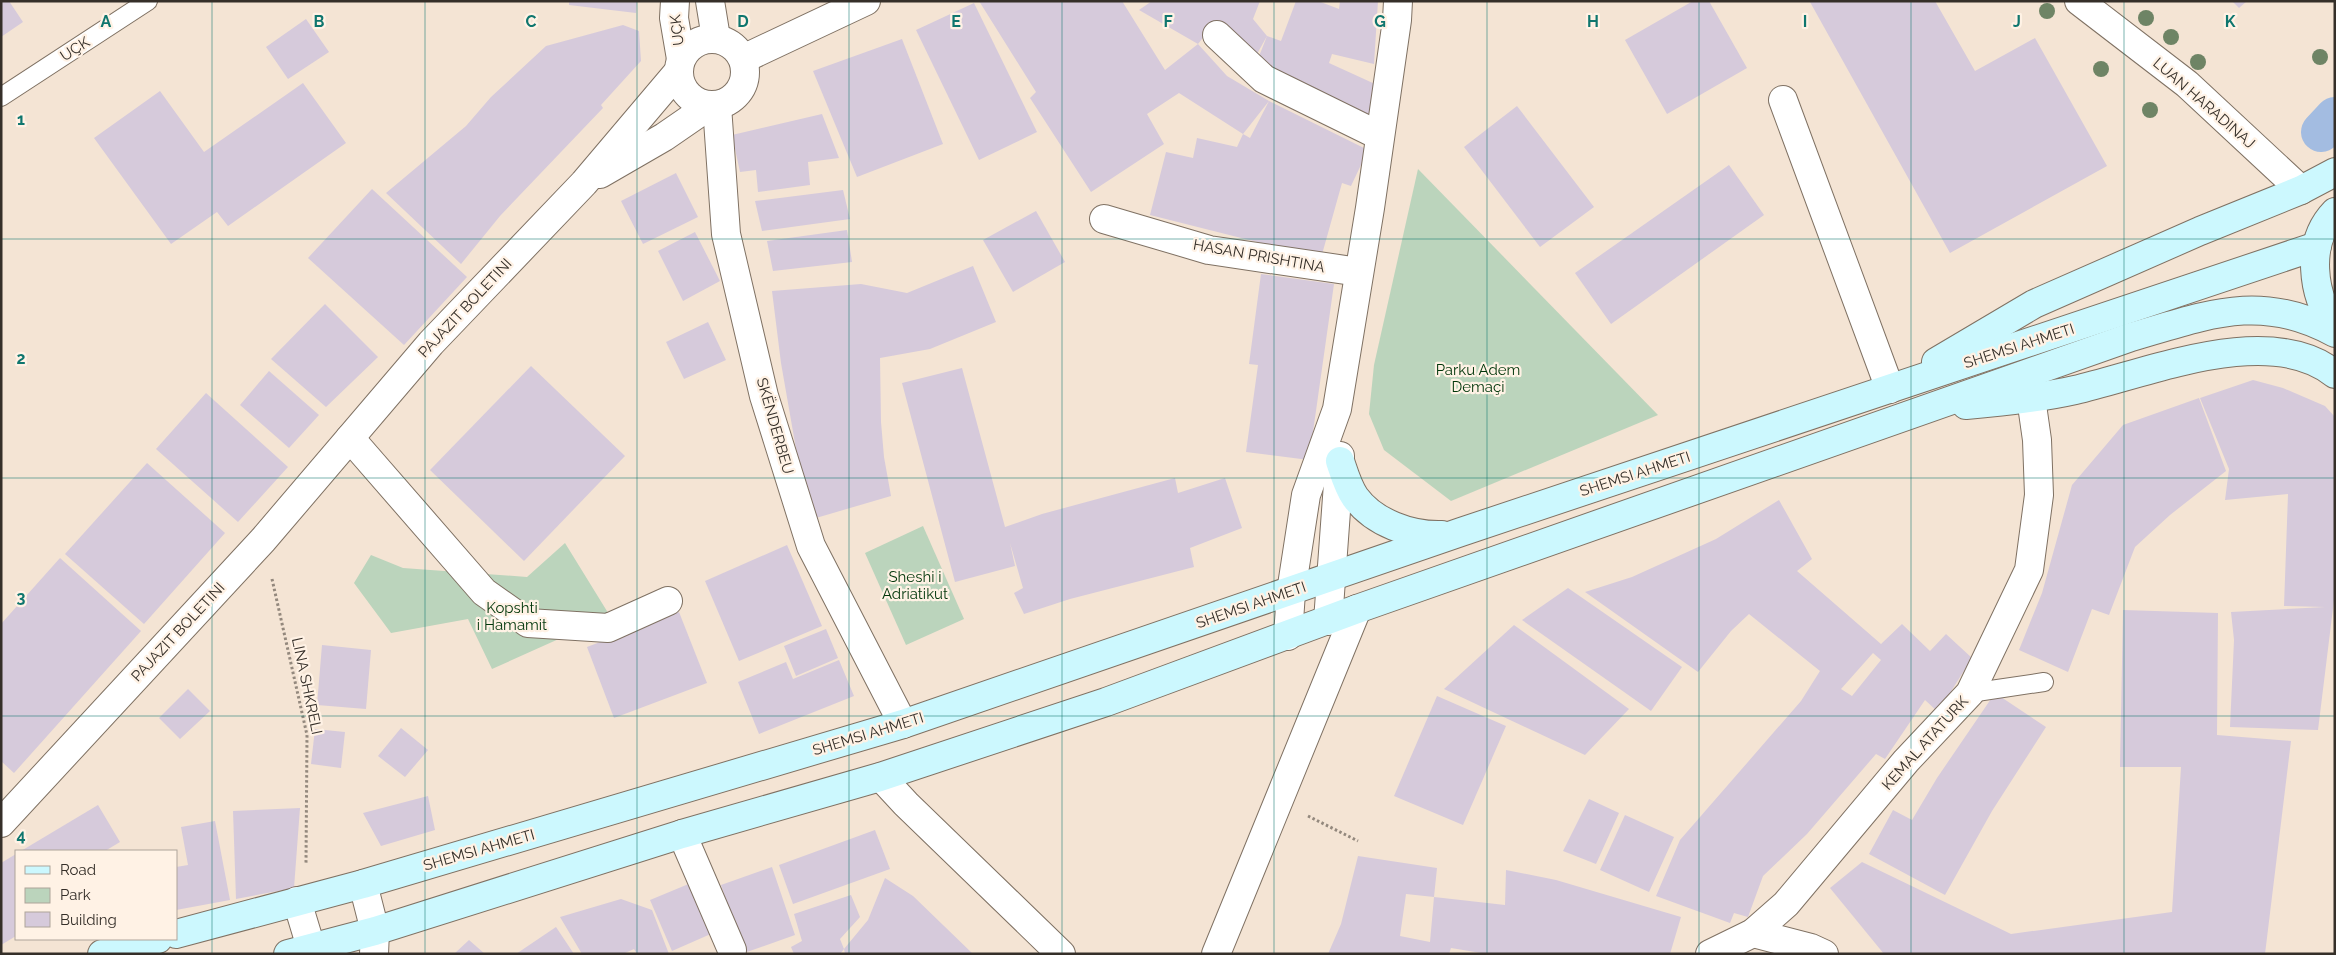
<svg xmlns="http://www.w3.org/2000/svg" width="2336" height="955" viewBox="0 0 2336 955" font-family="Raleway,sans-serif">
<rect width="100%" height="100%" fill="#f4e4d4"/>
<g fill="#bbd4bc">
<polygon points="1418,169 1658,415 1451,501 1384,450 1369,414 1374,365"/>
<polygon points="923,526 964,619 906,645 865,553"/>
<polygon points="565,543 610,616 492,669 468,619 391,633 354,583 371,555 403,568 527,577"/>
</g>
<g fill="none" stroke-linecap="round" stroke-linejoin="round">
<polyline stroke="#a3bce1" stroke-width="40" points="2321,132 2335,117"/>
</g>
<g fill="#d6cadb" fill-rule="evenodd">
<polygon points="1,1 9,1 23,22 1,37"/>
<polygon points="569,1 637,1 636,13 569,5"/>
<polygon points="979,1 1122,1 1165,70 1198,44 1227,76 1269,101 1243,134 1250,138 1269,101 1368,150 1351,186 1342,183 1321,258 1150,215 1166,152 1193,158 1197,138 1237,147 1243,134 1179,93 1147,114 1164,144 1091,192 1030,98 1036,92"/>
<polygon points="1152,1 1260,1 1253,19 1267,36 1281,41 1296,1 1318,1 1339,9 1340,1 1378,1 1374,64 1332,54 1329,63 1375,84 1372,119 1256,64 1267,36 1252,63 1206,34 1198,44 1139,10"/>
<polygon points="1693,1 1709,1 1747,68 1667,114 1625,40"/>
<polygon points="1935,1 1975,71 2035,38 2107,166 1950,253 1810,2"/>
<polygon points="2232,1 2247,1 2239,8"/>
<polygon points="974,3 1037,132 979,160 916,30"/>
<polygon points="306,19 329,52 288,79 266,47"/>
<polygon points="623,25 639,31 641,61 601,105 603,108 500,216 461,264 386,193 466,126 491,97 546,46"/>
<polygon points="902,39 943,144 857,177 813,71"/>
<polygon points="303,83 346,143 228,226 217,212 171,244 94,138 160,91 204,152"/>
<polygon points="1517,106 1594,207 1540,247 1464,147"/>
<polygon points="822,114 839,158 808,162 810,185 758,192 756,170 740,172 732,135"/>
<polygon points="1729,165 1764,215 1611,324 1575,273"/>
<polygon points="676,173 698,217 643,244 621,201"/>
<polygon points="372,189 467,277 404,345 308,258"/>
<polygon points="843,190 850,219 762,231 755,201"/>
<polygon points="1036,211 1065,262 1013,292 983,240"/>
<polygon points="847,230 852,262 773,271 767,241"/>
<polygon points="695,232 720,281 683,301 658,251"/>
<polygon points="973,266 996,322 930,349 880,358 881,422 884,457 891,496 816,518 802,483 781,363 772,291 861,284 907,293"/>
<polygon points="1261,274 1334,284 1309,460 1246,452 1258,365 1249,364"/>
<polygon points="325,304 378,357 326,407 271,359"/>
<polygon points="708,322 726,360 684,379 666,342"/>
<polygon points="531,366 625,456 524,561 430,470"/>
<polygon points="962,368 1005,527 1042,514 1175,478 1178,493 1225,478 1242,528 1190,548 1194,567 1070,599 1024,614 1014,593 1023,588 1010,543 1015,566 955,582 902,383"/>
<polygon points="269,371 319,415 289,448 240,405"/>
<polygon points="2253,380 2283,388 2325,406 2335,417 2335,592 2318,730 2230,727 2234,640 2231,612 2325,607 2284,606 2288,494 2225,500 2229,469 2200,398"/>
<polygon points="206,393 288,467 238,522 156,449"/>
<polygon points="2199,398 2226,471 2170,515 2135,547 2109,615 2092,609 2068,672 2019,650 2042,593 2072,485 2123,425"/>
<polygon points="147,463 225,533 144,624 65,554"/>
<path d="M1779,500l33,59 -15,12 84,73 21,-20 28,27 16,-17 26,24 -34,54 -13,-12 -40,59 -9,-5 -69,80 -44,42 -15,41 -14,-4 -4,10 -74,-27 24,-56 121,-139 19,-30 -71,-57 -18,17 -33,41 -113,-80 47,-15 84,-38zM1873,653l8,7 -29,36 -11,-7z"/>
<polygon points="787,545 822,626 739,661 705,581"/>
<polygon points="60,558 141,631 14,773 1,761 1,624"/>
<polygon points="1568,588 1682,667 1651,711 1522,620"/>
<polygon points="2123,610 2218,613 2217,735 2291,741 2265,954 1884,954 1830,888 1862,862 2011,934 2172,912 2181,767 2120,767"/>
<polygon points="679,612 707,683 614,718 587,647"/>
<polygon points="1514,625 1629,709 1585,755 1444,689"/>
<polygon points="826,629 838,658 796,676 784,646"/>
<polygon points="322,645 371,650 366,709 317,705"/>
<polygon points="839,660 854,696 759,734 738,682 786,662 793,679"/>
<polygon points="188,689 210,711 180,739 159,718"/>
<polygon points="1995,693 2046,727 1992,811 1945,895 1869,854 1893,810 1912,820 1937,778"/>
<polygon points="1437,696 1506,726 1463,825 1394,796"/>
<polygon points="401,728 428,750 405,777 378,756"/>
<polygon points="315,729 345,732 341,768 311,764"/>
<polygon points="428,796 435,830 381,846 363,813"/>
<polygon points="1589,799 1619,813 1596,864 1563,851"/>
<polygon points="98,805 120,842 105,851 21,851"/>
<polygon points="300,808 294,888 236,899 233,811"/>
<polygon points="1625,815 1674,837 1649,892 1600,870"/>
<polygon points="215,821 230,900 176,910 176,867 188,865 181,827"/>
<polygon points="875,830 890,869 793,904 779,865"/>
<polygon points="16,854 16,936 1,945 1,863"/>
<polygon points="1358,856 1437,868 1434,897 1406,894 1400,936 1430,942 1434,897 1505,905 1506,870 1556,880 1681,917 1670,954 1487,954 1451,948 1449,954 1328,954 1341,924"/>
<polygon points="772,867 795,935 744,953 721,885"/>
<polygon points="885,878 913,896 973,954 845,954 844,949 868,920"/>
<polygon points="691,883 713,933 672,951 650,900"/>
<polygon points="851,895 860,917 840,939 844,949 840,954 794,954 791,947 802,941 794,914"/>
<polygon points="621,899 652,910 669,954 637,954 634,949 623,954 582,954 560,917"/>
<polygon points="556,927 574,954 516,954"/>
<polygon points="469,940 485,954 454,954"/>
</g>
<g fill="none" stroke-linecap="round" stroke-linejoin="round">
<g stroke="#7f7163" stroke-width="20">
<g id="service">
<polyline points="1,97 148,1"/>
<polyline points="1970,693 2044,682"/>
</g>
</g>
<g stroke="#7f7163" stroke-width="30">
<g id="pedestrian">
<polyline points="2079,1 2187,84 2301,190"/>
<polyline points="717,106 726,234 764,396 811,546 903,724"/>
<polyline points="881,777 906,804 1061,954"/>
<polyline points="1216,954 1357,609"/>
</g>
</g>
<g stroke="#7f7163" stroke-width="30">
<g id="minor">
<polyline points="1217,35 1264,79 1380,136"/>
<polyline points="743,59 866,1"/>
<polyline points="1783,100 1890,389"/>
<polyline points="1104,219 1209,250 1359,272"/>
<polyline points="350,438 484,592 528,623 608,628 668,601"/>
<polyline points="1328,621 1340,456"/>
<polyline points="1288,636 1291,592 1306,495 1337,409 1370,208 1397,20 1398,1"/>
<polyline points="682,834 732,950"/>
<polyline points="363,884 375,931 374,954"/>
<polyline points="297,901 313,954"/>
<polyline points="1753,933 1811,948 1824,954"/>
<polyline points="1710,954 1753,933 1786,904 1906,761 1970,693 2029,570 2039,495 2037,440 2031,398"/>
</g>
</g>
<g stroke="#7f7163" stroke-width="30">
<g id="tertiary">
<polyline points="675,1 674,18 681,59"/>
<polyline points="710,1 716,38"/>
<circle cx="712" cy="72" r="33"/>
<polyline points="600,174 664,137 709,106"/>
<polyline points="1,823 263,540 431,343 584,183 678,72"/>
</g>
</g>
<g stroke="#7f7163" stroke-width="30">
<g id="secondary">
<path d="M2335,212c-30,31 -23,83 0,114"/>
<polyline points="1936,362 2034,304 2200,231 2301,190 2335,172"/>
<path d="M1966,405c36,-3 73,-7 109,-15 71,-16 194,-69 260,-16"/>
<path d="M1340,461c4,12 8,26 15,36 19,26 56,39 87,38"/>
<polyline points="176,934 363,884 903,724 1461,532 2317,246"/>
<polyline points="102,954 158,939"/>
<path d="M288,954l87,-23 307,-97 198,-57 226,-75 251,-93 774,-272c76,-22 130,-45 204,-4"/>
</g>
</g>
<g stroke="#93887d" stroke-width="3" stroke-dasharray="2.5 2.5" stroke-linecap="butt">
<polyline points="272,579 307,735 306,864"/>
<polyline points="1308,816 1358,841"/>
</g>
<use href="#service" stroke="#fff" stroke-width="18"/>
<use href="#pedestrian" stroke="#fff" stroke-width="28"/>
<use href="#minor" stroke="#fff" stroke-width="28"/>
<use href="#tertiary" stroke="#fff" stroke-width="28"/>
<use href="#secondary" stroke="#ccf8fe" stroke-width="28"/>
</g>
<g fill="#6e8465">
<circle cx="2047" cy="11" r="8"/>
<circle cx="2146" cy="18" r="8"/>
<circle cx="2171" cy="37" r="8"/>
<circle cx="2320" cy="57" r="8"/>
<circle cx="2198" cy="62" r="8"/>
<circle cx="2101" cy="69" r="8"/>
<circle cx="2150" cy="110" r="8"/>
</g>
<path fill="none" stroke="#0f766e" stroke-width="1" stroke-opacity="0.55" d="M212,1v953M425,1v953M637,1v953M849,1v953M1062,1v953M1274,1v953M1487,1v953M1699,1v953M1911,1v953M2124,1v953M1,239h2334M1,478h2334M1,716h2334"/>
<g text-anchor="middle" stroke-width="4.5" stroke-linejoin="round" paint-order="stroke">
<g font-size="15" fill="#352f29" stroke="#fff2e5">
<text transform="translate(677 30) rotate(-97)" y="5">UÇK</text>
<text transform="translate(75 49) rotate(-33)" y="5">UÇK</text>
<text transform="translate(2204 103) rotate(41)" y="5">LUAN HARADINAJ</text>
<text transform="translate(1259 256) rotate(10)" y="5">HASAN PRISHTINA</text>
<text transform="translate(465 308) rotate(-47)" y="5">PAJAZIT BOLETINI</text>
<text transform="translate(2019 346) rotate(-18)" y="5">SHEMSI AHMETI</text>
<text transform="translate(775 426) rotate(74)" y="5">SKËNDERBEU</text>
<text transform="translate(1635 474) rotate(-18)" y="5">SHEMSI AHMETI</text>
<text transform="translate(1251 605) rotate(-19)" y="5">SHEMSI AHMETI</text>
<text transform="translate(178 632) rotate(-47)" y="5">PAJAZIT BOLETINI</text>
<text transform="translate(307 686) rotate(78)" y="5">LINA SHKRELI</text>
<text transform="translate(868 734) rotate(-17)" y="5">SHEMSI AHMETI</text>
<text transform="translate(1925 743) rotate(-48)" y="5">KEMAL ATATURK</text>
<text transform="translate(479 850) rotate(-16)" y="5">SHEMSI AHMETI</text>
</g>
<g font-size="15" fill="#00360a" stroke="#fff2e5">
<text x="1478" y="375">Parku Adem<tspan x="1478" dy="17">Demaçi</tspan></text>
<text x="915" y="582">Sheshi i<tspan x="915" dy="17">Adriatikut</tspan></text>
<text x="512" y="613">Kopshti<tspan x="512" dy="17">i Hamamit</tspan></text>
</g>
</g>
<g font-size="16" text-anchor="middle" font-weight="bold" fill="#0f766e" stroke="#fff2e5" stroke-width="4.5" stroke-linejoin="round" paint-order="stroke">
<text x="106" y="27">A</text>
<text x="319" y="27">B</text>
<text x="531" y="27">C</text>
<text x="743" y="27">D</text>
<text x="956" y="27">E</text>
<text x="1168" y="27">F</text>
<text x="1380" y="27">G</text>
<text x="1593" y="27">H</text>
<text x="1805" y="27">I</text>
<text x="2017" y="27">J</text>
<text x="2230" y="27">K</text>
<text x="21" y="125">1</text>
<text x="21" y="364">2</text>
<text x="21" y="603">3</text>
<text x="21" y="841">4</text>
</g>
<rect width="2336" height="955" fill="none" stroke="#352f29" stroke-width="5"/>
<rect x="15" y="850" width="162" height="90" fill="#fff2e5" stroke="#aea49a"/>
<rect x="25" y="866" width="25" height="8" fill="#ccf8fe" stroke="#aea49a"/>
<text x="60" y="875" font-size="15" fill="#352f29">Road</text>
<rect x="25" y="888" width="25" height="15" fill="#bbd4bc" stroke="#aea49a"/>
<text x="60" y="900" font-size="15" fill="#352f29">Park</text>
<rect x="25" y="912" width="25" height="15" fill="#d6cadb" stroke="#aea49a"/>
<text x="60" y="925" font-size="15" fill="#352f29">Building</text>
</svg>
